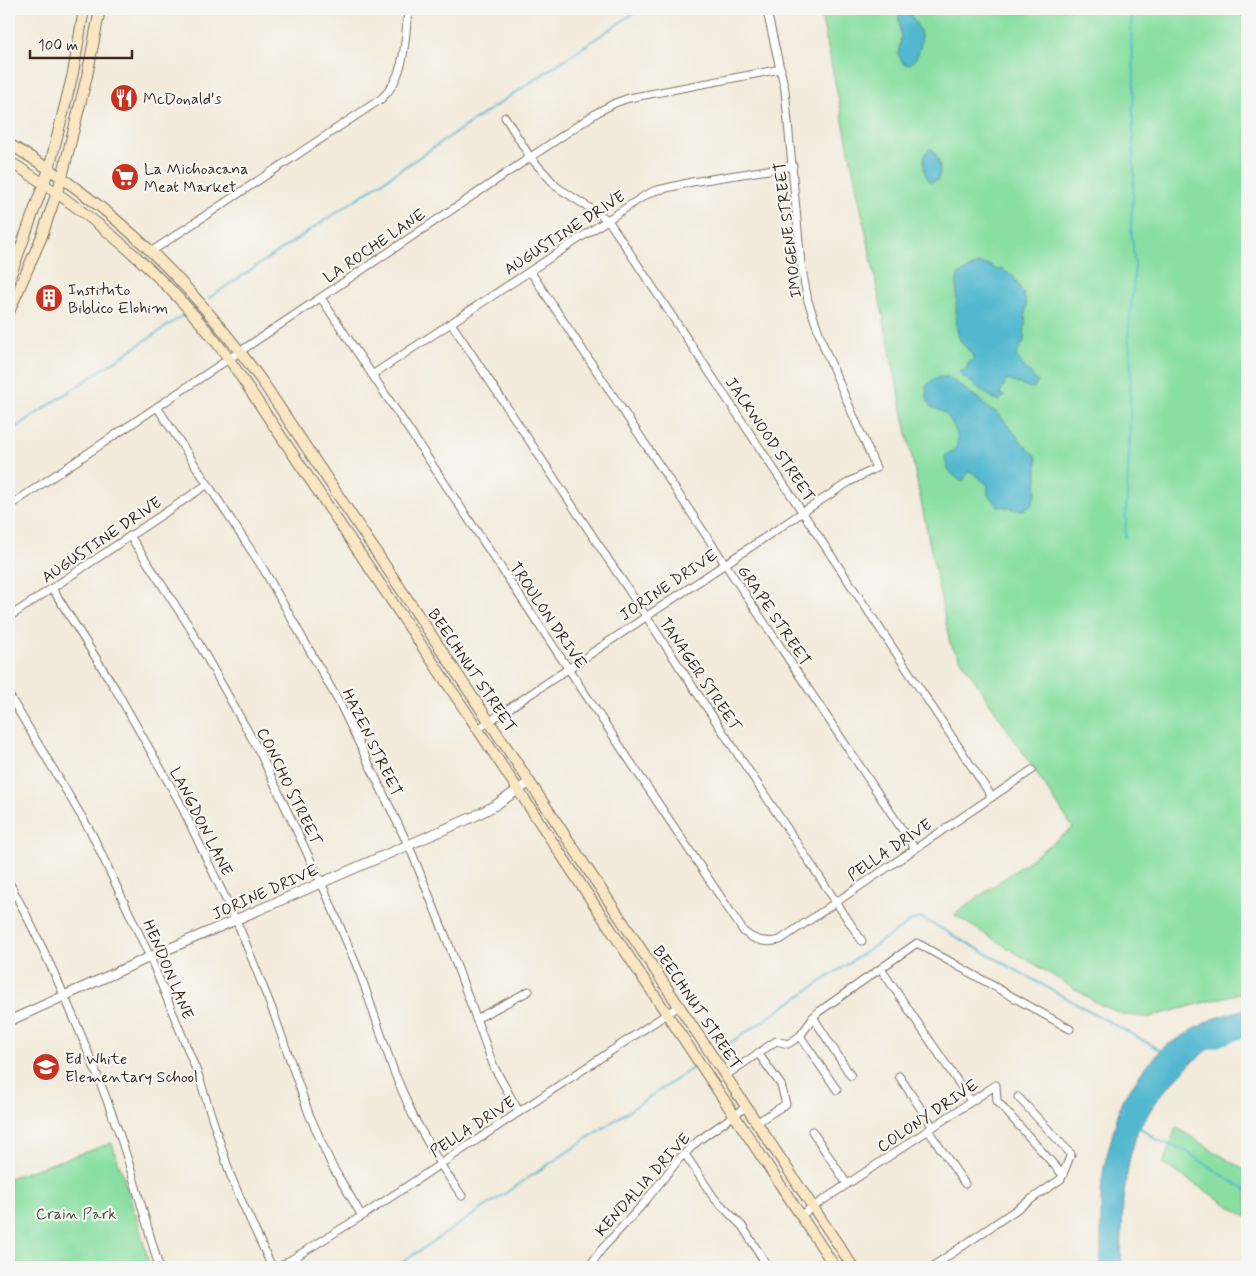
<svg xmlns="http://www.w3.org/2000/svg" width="1256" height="1276" viewBox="0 0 1256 1276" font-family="Mynerve,sans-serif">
<rect width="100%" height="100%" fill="#f6f6f2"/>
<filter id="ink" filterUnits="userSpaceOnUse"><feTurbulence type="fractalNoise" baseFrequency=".02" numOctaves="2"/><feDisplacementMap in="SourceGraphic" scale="10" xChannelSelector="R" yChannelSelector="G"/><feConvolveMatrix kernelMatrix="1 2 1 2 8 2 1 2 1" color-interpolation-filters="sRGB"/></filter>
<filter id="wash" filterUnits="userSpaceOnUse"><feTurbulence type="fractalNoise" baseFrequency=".0096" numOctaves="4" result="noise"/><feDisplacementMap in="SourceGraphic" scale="20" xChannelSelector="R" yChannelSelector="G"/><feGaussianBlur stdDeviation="1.12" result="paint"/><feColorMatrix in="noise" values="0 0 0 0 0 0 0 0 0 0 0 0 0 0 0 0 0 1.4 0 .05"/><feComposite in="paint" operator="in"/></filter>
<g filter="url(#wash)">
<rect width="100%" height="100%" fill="#f3ebdb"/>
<g fill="#89dfa2" stroke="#628460">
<polygon points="820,9 1247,9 1247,991 1150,1017 1124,1015 1101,1005 954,915 1073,828 950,643"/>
<polygon points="1176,1127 1247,1172 1247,1217 1163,1164"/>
<polygon points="112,1143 138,1222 150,1267 9,1267 9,1178"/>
</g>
<g fill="#51b8cf" stroke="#467176">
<path d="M898,9h12c2,13 10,17 11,27 1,11 -3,24 -13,29l-5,-2 -5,-9 3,-15z"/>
<path d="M929,149h3c7,8 10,21 6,31l-8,2c-7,-7 -9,-26 -1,-33z"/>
<path d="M978,264l11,1 8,5 4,-1 12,7 11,19 2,9 -2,37 -8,15 10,13 12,13 -3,5 -4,1 -24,-8 -7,12 1,3 4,1 -6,5 -7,-3 -31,-23 -2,-4 7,-1 2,-7 6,-4c-3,-9 -10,-12 -14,-19 -6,-10 -3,-47 -3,-59l1,-6z"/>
<path d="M936,377h12l34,24 8,9 7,2 27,33 11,10 2,3v12l-1,24 -5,11 -8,5 -25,-4 -10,-11v-10c-7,-4 -11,-11 -19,-14l-6,10c-12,-5 -17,-12 -18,-25 4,-3 10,-6 12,-11 3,-10 -6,-27 -14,-33 -3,-2 -8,-3 -12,-5l-4,-8 -1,-13z"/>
<polygon points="1247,1008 1247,1029 1223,1038 1193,1061 1158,1098 1137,1132 1129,1161 1123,1200 1121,1267 1101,1267 1101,1191 1104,1166 1122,1100 1144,1069 1164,1047 1210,1020"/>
</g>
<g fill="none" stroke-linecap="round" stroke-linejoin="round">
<g stroke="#51b8cf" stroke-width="2">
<polyline points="209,298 640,9"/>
<polyline points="9,432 182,316"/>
<polyline points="1125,538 1130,431 1131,358 1128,337 1135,267 1131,227 1134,177 1133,111 1134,72 1131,44 1132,9"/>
<polyline points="721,1049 913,920 922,918 1162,1051"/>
<polyline points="1138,1126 1157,1140 1184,1150 1247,1191"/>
<polyline points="395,1267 693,1068"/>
</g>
<polyline stroke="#51b8cf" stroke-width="12" points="1210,1043 1247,1030"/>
</g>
</g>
<g filter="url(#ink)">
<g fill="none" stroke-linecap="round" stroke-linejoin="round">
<g stroke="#7b6e60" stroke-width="9">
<g id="minor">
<polyline points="505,117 530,157 557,187 608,220 992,797"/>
<path d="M152,251l229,-152c25,-22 24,-59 27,-90"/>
<polyline points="530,271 915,849"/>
<path d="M321,298l423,634c11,9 22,12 36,8l252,-170"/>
<polyline points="451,323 862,941"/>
<polyline points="372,375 644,196 654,191 692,182 793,166"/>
<polyline points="157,407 264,570 340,704 412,853 449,945 494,1067 519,1112"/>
<polyline points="9,506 598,112 615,103 629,98 781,69"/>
<polyline points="130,536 189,626 259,751 325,891 361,976 394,1072 414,1118 440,1164 462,1196"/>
<polyline points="52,588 116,690 179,801 240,929 274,1014 309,1114 332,1166 362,1216"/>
<polyline points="9,617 208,484"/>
<polyline points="9,695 92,834 150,957 199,1077 230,1174 241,1200 272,1267"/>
<polyline points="478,729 803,512 849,482 876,468 825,350 808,301 801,264 785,90 768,16 764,9"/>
<path d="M9,882c43,80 79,165 110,251 15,44 27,89 40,134"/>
<polyline points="881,969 971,1101"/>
<polyline points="813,1017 851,1076"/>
<polyline points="476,1019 529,991"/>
<polyline points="800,1036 837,1090"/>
<polyline points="725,1076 776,1041 788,1044 800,1036 817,1013 917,943 1070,1029"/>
<polyline points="899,1076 933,1127"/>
<polyline points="756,1123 786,1104 781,1085 758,1053"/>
<polyline points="928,1130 965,1184"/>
<polyline points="812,1131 847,1184"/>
<polyline points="685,1154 714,1198 742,1226 768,1267"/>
<polyline points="801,1215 996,1085 997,1101 1063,1175"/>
<polyline points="279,1267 362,1216 679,1006"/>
<polyline points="589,1267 601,1250 643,1204 679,1159 699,1140 746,1107"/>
<polyline points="932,1267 1061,1179 1071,1154 1018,1097"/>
</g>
</g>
<g stroke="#7b6e60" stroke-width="11">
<polyline id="tertiary" points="9,1021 150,957 473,817 494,806 530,782"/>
</g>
<g stroke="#7b6e60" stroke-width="12">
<g id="secondary">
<path d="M9,144c107,63 183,140 255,240l589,883"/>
<path d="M9,161c84,53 161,117 220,198l242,360 364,548"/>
<polyline points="9,280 49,169 73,73 84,9"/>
<polyline points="9,312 42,236 62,177 87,76 100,9"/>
</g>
</g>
<use href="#minor" stroke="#fff" stroke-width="7"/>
<use href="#tertiary" stroke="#fff" stroke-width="9"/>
<use href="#secondary" stroke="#f9e7c3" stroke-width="10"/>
</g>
</g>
<defs>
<g id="restaurant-disc" transform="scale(1.4375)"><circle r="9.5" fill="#c8321e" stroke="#f6f6f2"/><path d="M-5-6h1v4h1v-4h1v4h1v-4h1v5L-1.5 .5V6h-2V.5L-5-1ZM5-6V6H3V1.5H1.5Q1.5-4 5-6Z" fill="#fff"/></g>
<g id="supermarket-disc" transform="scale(1.4375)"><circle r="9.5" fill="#c8321e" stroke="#f6f6f2"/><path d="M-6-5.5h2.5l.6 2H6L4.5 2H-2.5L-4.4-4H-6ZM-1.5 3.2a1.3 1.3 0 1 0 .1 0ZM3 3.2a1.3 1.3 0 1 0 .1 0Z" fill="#fff"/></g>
<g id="building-disc" transform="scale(1.4375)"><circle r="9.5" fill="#c8321e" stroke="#f6f6f2"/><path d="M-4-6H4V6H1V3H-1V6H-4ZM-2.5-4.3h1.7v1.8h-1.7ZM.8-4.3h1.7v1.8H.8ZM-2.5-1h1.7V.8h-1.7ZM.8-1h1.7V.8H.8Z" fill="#fff"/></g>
<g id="school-disc" transform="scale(1.4375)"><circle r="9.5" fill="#c8321e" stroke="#f6f6f2"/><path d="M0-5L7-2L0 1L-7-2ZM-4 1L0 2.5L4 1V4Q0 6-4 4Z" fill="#fff"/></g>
</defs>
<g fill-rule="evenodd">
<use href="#restaurant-disc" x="124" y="98"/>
<use href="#supermarket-disc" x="125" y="177"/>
<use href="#building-disc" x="49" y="298"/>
<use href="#school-disc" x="46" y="1067"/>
</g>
<g text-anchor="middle" stroke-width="4.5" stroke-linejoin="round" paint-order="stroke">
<g font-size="16" fill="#3b2a1e" stroke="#f6f6f2" text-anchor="start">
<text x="143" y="104">McDonald's</text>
<text x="144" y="174">La Michoacana<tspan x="144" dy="18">Meat Market</tspan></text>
<text x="68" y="295">Instituto<tspan x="68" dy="18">Biblico Elohim</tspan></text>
<text x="65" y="1064">Ed White<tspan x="65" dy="18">Elementary School</tspan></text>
</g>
<g font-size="16" fill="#3b2a1e" stroke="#f6f6f2">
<text transform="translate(787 230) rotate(-97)" y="6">IMOGENE STREET</text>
<text transform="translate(564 232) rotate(-33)" y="6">AUGUSTINE DRIVE</text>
<text transform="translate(374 245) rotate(-34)" y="6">LA ROCHE LANE</text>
<text transform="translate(771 439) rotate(56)" y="6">JACKWOOD STREET</text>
<text transform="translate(101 539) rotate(-34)" y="6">AUGUSTINE DRIVE</text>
<text transform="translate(668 584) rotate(-34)" y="6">JORINE DRIVE</text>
<text transform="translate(549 615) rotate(56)" y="6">TROULON DRIVE</text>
<text transform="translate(775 615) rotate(56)" y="6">GRAPE STREET</text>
<text transform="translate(473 670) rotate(56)" y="6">BEECHNUT STREET</text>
<text transform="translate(701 674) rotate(56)" y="6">TANAGER STREET</text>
<text transform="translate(373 742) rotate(64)" y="6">HAZEN STREET</text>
<text transform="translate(290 786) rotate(64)" y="6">CONCHO STREET</text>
<text transform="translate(202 821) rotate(63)" y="6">LANGDON LANE</text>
<text transform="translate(889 849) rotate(-34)" y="6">PELLA DRIVE</text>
<text transform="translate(265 891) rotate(-24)" y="6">JORINE DRIVE</text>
<text transform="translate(169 969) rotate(67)" y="6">HENDON LANE</text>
<text transform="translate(698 1007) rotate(56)" y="6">BEECHNUT STREET</text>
<text transform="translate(927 1115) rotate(-34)" y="6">COLONY DRIVE</text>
<text transform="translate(472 1126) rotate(-33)" y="6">PELLA DRIVE</text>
<text transform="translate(642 1184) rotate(-48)" y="6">KENDALIA DRIVE</text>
</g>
<g font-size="16" fill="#4e573f" stroke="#f6f6f2">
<text x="76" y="1219">Crain Park</text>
</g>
</g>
<rect width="1256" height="1276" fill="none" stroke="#f6f6f2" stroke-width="30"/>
<path d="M30 50v8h102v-8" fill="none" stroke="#3b2a1e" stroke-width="2.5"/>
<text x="38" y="50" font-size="15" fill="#3b2a1e" stroke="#f6f6f2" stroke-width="4" paint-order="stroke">100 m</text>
</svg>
